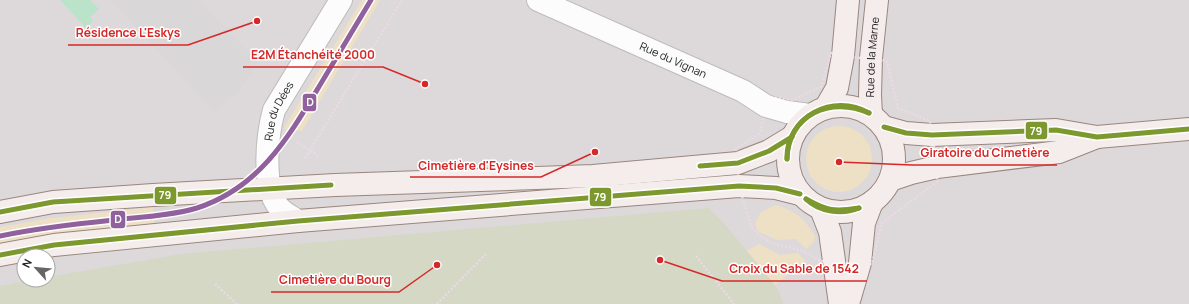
<svg xmlns="http://www.w3.org/2000/svg" width="1189" height="304" viewBox="0 0 1189 304" font-family="Manrope,sans-serif">
<rect width="100%" height="100%" fill="#eee8e9"/>
<path fill="#ddd9da" fill-rule="evenodd" d="M0,0h1189v304h-1189zM24,256h24v24h-24z"/>
<g fill="#eee0c5">
<polygon points="362,0 380,0 302,131 283,129"/>
<circle cx="839" cy="159" r="33"/>
<path d="M776,205c21,7 27,12 39,31l-1,6 -8,7 -10,-10 -19,1 -20,-9 -2,-8 6,-11z"/>
<polygon points="153,207 155,225 0,245 0,227 52,218"/>
<polygon points="759,244 780,255 798,253 805,261 775,285 747,251"/>
</g>
<polygon fill="#d4d8c4" points="709,208 728,228 775,285 778,290 783,304 0,304 0,286 32,280 48,280 48,277 181,254"/>
<polygon fill="#dad7d8" points="111,0 199,0 259,63 238,92 214,112"/>
<polygon fill="#bae3ca" points="60,0 90,0 99,9 90,17 93,21 86,28"/>
<g fill="none" stroke-linecap="round" stroke-linejoin="round">
<g stroke="#bebbbb" stroke-width="24">
<g id="street">
<path id="s1" d="M538,0l205,91 23,15 21,6 23,3"/>
<path id="s2" d="M298,221c-6,-4 -16,-9 -20,-15 -16,-21 -11,-71 -4,-96l67,-110"/>
</g>
</g>
<g stroke="#99867f" stroke-width="24">
<g id="secondary">
<circle cx="841" cy="159" r="53"/>
<polyline points="826,107 837,88 843,56 848,0"/>
<path id="s3" d="M871,114l-1,-19 1,-37 6,-58"/>
<polyline points="884,127 906,133 932,135 1056,130 1097,137 1189,129"/>
<polyline points="890,180 911,173 937,167 1059,152 1097,137"/>
<polyline points="821,209 830,232 840,304"/>
<polyline points="0,212 53,202 153,195 335,185 593,176 738,163 769,151 792,137"/>
<polyline points="0,255 54,245 298,221 739,186 776,188 800,194"/>
<polyline points="848,304 860,263 864,223 872,202"/>
</g>
</g>
<g stroke="#ecd9e6" stroke-width="2.5" stroke-dasharray="2 2" stroke-linecap="butt">
<path d="M831,53c18,5 37,5 56,8l11,47 32,13 7,46v15l-55,41 -10,41 -51,-3 -18,-10 -29,-7 -13,-7 -10,-11 -12,-40 -3,-37 24,-16 6,-27 6,-9 20,3 29,-13z"/>
<polyline points="297,142 320,157"/>
<polyline points="305,158 402,0"/>
<polyline points="696,256 734,304"/>
<polyline points="215,284 237,304"/>
<polyline points="437,304 487,253"/>
</g>
<use href="#street" stroke="#fcfcfc" stroke-width="22"/>
<use href="#secondary" stroke="#f4edeb" stroke-width="22"/>
<g stroke="#fff" stroke-width="8">
<g id="bus-1">
<polyline points="884,127 906,133 932,135 1056,130 1097,137 1189,129"/>
<path d="M787,159c-1,-42 46,-67 82,-46"/>
<path d="M787,159c1,-45 44,-63 82,-46"/>
<polyline points="700,166 738,163 769,151 792,137"/>
<path d="M806,199c21,12 29,13 53,9"/>
<path d="M806,199c13,13 36,16 53,9"/>
<polyline points="0,212 53,202 331,185"/>
<polyline points="0,255 54,245 298,221 739,186 776,188 800,194"/>
</g>
</g>
<use href="#bus-1" stroke="#7c982e" stroke-width="5"/>
<g stroke="#fff" stroke-width="8">
<path id="tram-1" d="M0,236c38,-8 75,-12 114,-16 27,-3 56,-4 83,-12 62,-20 91,-70 123,-123 17,-28 34,-57 51,-85"/>
</g>
<use href="#tram-1" stroke="#91619d" stroke-width="5"/>
</g>
<g text-anchor="middle" stroke-width="3" stroke-linejoin="round" paint-order="stroke">
<g font-size="11" fill="#1f1f1f" stroke="#fff">
<text dy="4" stroke="none"><textPath href="#s3" startOffset="57">Rue de la Marne</textPath></text>
<text dy="4" stroke="none"><textPath href="#s1" startOffset="148">Rue du Vignan</textPath></text>
<text dy="4" stroke="none"><textPath href="#s2" startOffset="124">Rue du Dées</textPath></text>
</g>
</g>
<path fill="none" stroke="#d62828" stroke-width="1.5" d="M257 21L188 45H68M425 84L383 67H243M839 162L912 165H1057M595 152L541 177H410M660 260L722 281H867M437 265L399 292H271"/>
<g fill="#d62828" stroke="#fff" stroke-width="1.5">
<circle cx="257" cy="21" r="4"/>
<circle cx="425" cy="84" r="4"/>
<circle cx="839" cy="162" r="4"/>
<circle cx="595" cy="152" r="4"/>
<circle cx="660" cy="260" r="4"/>
<circle cx="437" cy="265" r="4"/>
</g>
<g font-size="12" text-anchor="middle" font-weight="bold" fill="#d62828" stroke="#fff" stroke-width="3" stroke-linejoin="round" paint-order="stroke">
<text x="128" y="37">Résidence L'Eskys</text>
<text x="313" y="59">E2M Étanchéité 2000</text>
<text x="985" y="157">Giratoire du Cimetière</text>
<text x="476" y="170">Cimetière d'Eysines</text>
<text x="794" y="273">Croix du Sable de 1542</text>
<text x="335" y="284">Cimetière du Bourg</text>
</g>
<g stroke="#fff" stroke-width="1.5">
<rect x="302" y="93" width="15" height="19" rx="4" fill="#91619d"/>
<rect x="1025" y="121" width="23" height="19" rx="4" fill="#7c982e"/>
<rect x="154" y="186" width="23" height="19" rx="4" fill="#7c982e"/>
<rect x="589" y="187" width="23" height="20" rx="4" fill="#7c982e"/>
<rect x="110" y="210" width="16" height="19" rx="4" fill="#91619d"/>
</g>
<g font-size="11" text-anchor="middle" font-weight="bold" fill="#fff">
<text x="310" y="106">D</text>
<text x="1036" y="135">79</text>
<text x="165" y="199">79</text>
<text x="600" y="201">79</text>
<text x="118" y="223">D</text>
</g>
<g transform="translate(36 268) rotate(297)"><circle r="19" fill="#ffffff" stroke="#a5a5a5"/>
<path d="M0-3L7 15L0 10L-7 15Z" fill="#676566"/>
<text y="-6" font-size="11" font-weight="bold" text-anchor="middle" fill="#1f1f1f">N</text>
</g>
</svg>
